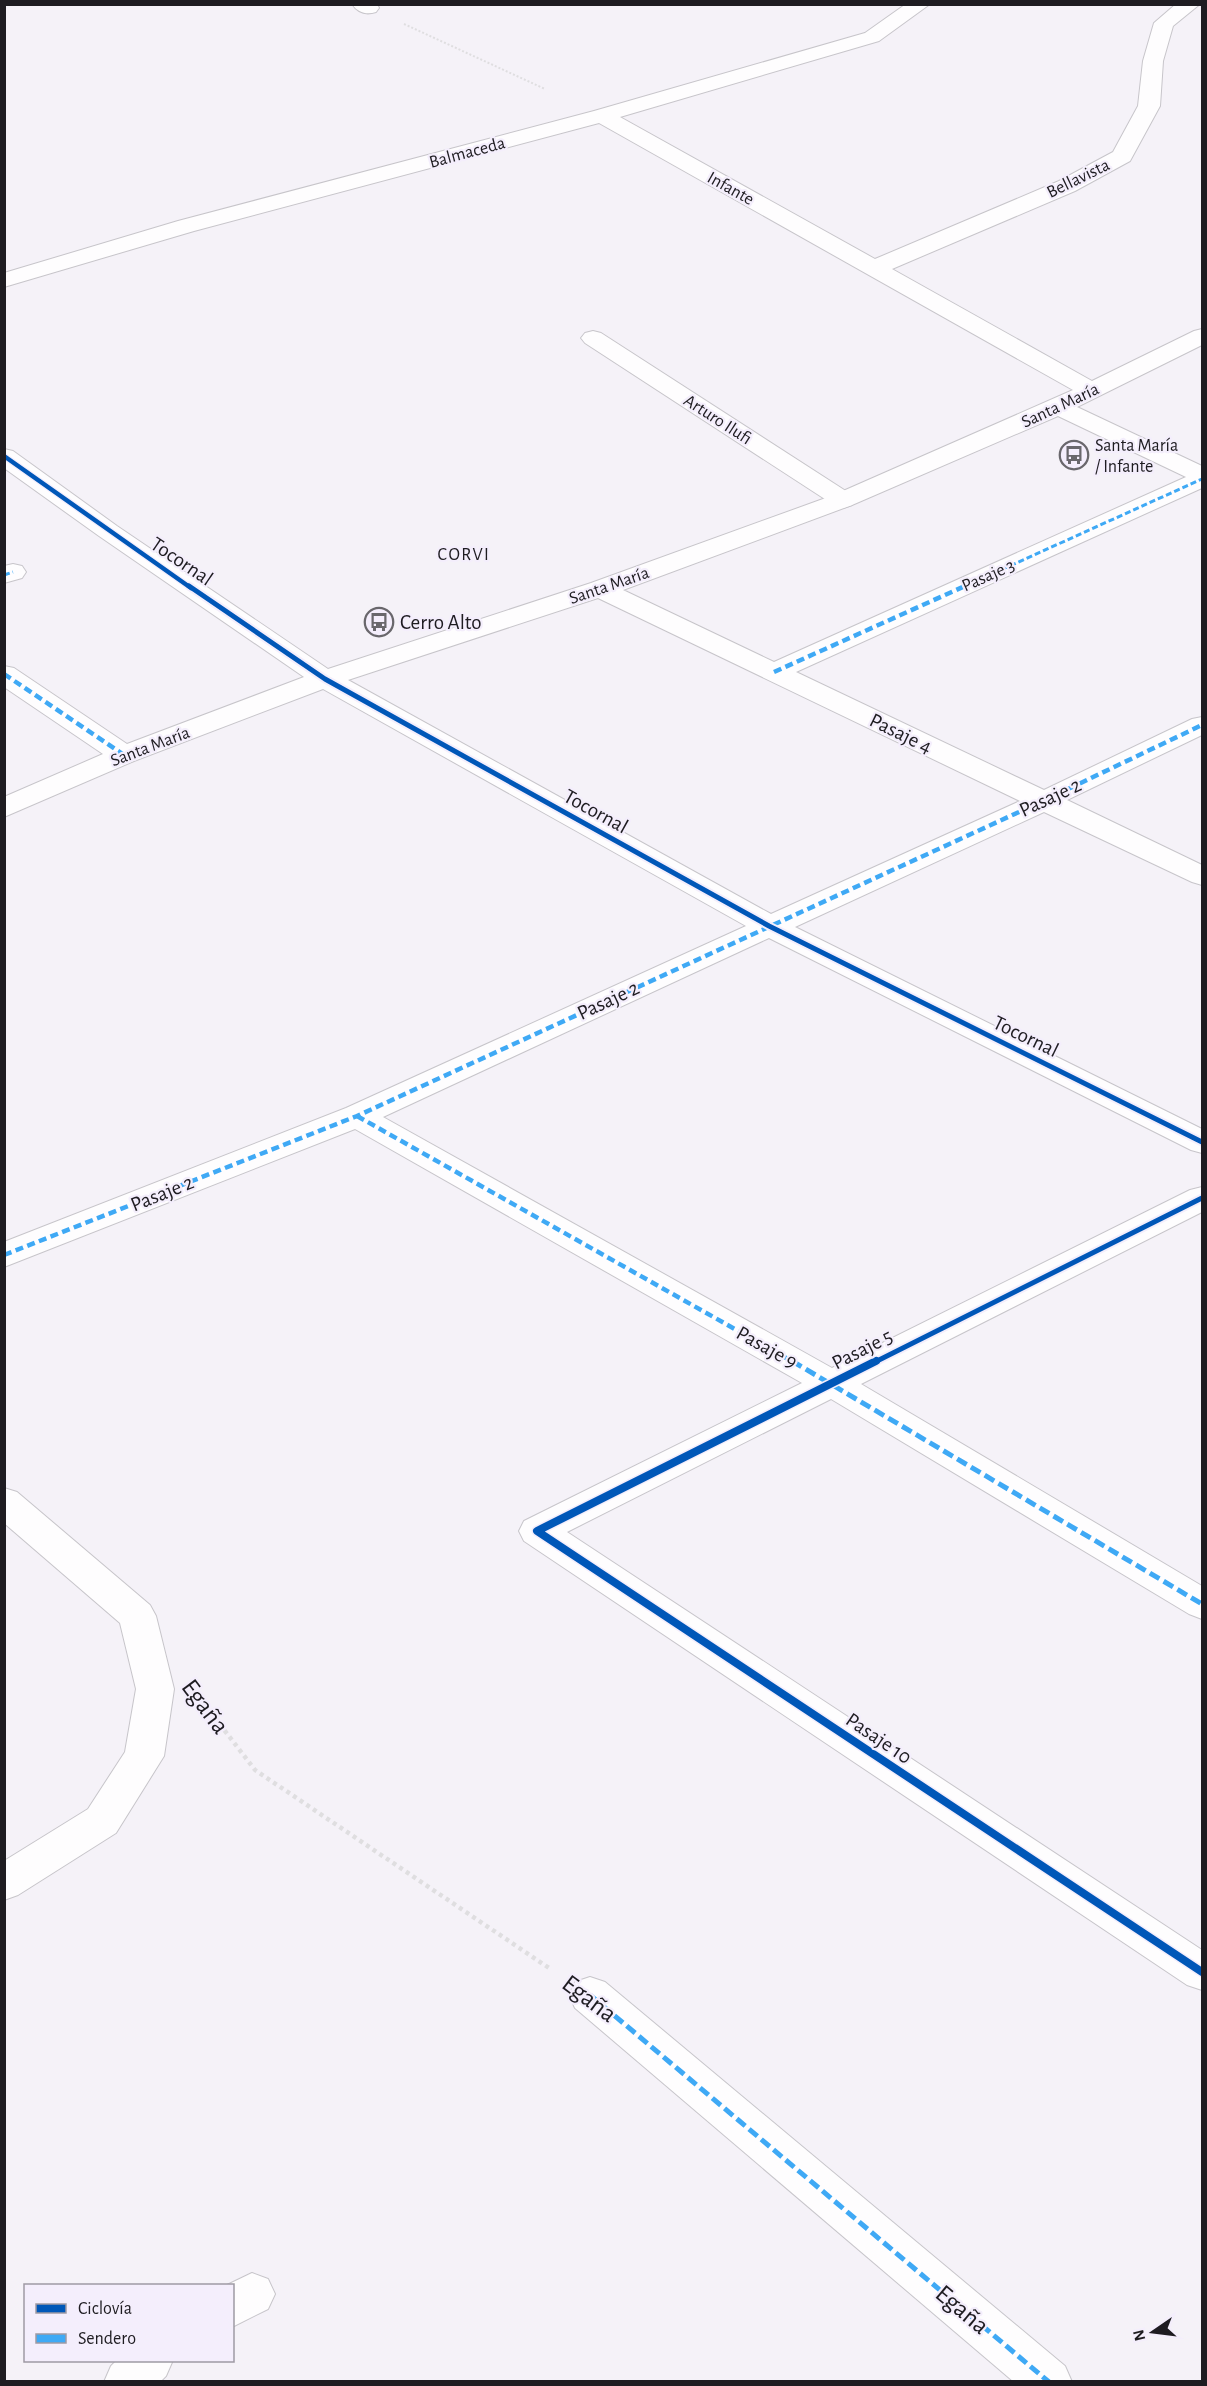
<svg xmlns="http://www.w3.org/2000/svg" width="1207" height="2386" viewBox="0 0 1207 2386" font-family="'Alegreya Sans',sans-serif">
<rect width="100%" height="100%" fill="#f5f2f8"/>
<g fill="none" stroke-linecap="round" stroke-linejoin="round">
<g stroke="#c7c5ca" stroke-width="2">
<g id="lane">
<polygon points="593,331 601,333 852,495 856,500 852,505 843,508 834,505 585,343 581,338 585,333"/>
<polygon points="252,2273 268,2279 275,2294 268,2309 232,2327 232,2286 225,2286"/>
<polygon points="117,2360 173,2360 166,2376 160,2382 104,2382 111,2366"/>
</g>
</g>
<g stroke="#c7c5ca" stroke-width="2">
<g id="street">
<path d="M352,4h25l2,4 -3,4c-9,3 -18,1 -24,-8z"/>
<path d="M906,4h24l-51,37 -259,76 255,142 184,-78 54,-29 25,-46 5,-45 11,-38 22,-19h24l-27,22 -10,35 -3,45 -30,55 -55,30 -183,78 200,112 102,-50 8,-2v16l-125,62 125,59v22l-406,184 248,118 148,-71 10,-2v18l-135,65 135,65v20l-10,-3 -148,-70 -249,115 407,202v24l-11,-3 -422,-212 -386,179 449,251 358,-178 12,-3v25l-341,172 341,202v33l-13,-5 -358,-215 -264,133 635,418v40l-15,-5 -663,-444 -5,-10 5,-10 278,-138 -447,-254 -351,138v-25l342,-134 400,-182 -423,-237 -189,72 -130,56v-20l99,-43 -99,-67v-21l10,2 113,76 177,-67 -205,-141 -95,-68v-19l9,2 104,75 211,143 263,-86 243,-88 239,-105 -474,-267 -405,108 -190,56v-14l174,-52 416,-110 271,-78zM1058,416l128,61 -412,185 -151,-72 229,-85zM598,598l422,203 -249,113 -423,-234z"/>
<polygon points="13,564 22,566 26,572 22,578 4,583 4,566"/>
<polygon points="4,1488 17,1492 150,1605 156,1616 174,1689 164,1756 116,1833 18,1895 4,1900 4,1861 88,1809 125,1752 136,1689 120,1623 4,1523"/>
<polygon points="590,1977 605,1982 1065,2366 1072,2382 1014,2382 575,2008 569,1995 575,1982"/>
</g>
</g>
<polyline stroke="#dfdee0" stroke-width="2" stroke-dasharray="2 2" stroke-linecap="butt" points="404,24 545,89"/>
<polyline stroke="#dfdee0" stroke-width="4.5" stroke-dasharray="4 4" stroke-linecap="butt" points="205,1705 255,1770 549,1968"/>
<use href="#lane" fill="#fefdfe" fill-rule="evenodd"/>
<use href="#street" fill="#fefdfe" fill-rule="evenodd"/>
<g stroke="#3fa9f5" stroke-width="3" stroke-dasharray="6 3" stroke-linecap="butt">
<polyline points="4,575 13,572"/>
<polyline points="961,588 1202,479"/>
</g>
<g stroke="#3fa9f5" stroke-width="4.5" stroke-dasharray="8 4.5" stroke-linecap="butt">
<polyline points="774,672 965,586"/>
<polyline points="4,674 124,755"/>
<polyline points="357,1116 795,1363"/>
<polyline points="4,1255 357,1116 1043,801 1202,725"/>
</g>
<g stroke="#3fa9f5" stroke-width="5" stroke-dasharray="11 5" stroke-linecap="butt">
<polyline points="792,1361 1202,1604"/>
<polyline points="590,1995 1049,2382"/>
</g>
<g stroke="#f4eefc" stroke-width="7">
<polyline id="cycleway-far2" points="4,456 191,588"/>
</g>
<g stroke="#f4eefc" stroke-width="9">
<g id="cycleway-far1">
<polyline points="189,586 325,679 769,926 1202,1142"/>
<polyline points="873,1363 1202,1198"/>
</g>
</g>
<g stroke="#f4eefc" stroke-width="11">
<polyline id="cycleway" points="876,1361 537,1531 1202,1972"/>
</g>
<use href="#cycleway-far2" stroke="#0057b8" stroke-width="4.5"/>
<use href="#cycleway-far1" stroke="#0057b8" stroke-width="5"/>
<use href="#cycleway" stroke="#0057b8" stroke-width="8"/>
</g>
<defs>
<g id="bus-ring" transform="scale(1.5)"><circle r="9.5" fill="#f4eefc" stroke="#69676c" stroke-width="1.5"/><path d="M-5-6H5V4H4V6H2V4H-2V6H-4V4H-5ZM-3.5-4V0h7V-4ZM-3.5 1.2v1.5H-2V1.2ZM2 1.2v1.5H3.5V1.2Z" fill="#69676c"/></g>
</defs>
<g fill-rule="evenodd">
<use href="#bus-ring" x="1074" y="455"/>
<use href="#bus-ring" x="379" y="622"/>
</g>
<g text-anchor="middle" stroke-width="4.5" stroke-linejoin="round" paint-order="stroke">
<g font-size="18" fill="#1e1c21" stroke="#f4eefc">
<text transform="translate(467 152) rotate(-15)" y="6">Balmaceda</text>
<text transform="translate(1078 178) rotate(-26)" y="6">Bellavista</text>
<text transform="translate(731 188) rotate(29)" y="6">Infante</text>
<text transform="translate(1060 405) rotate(-25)" y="6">Santa María</text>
<text transform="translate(718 419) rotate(33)" y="6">Arturo Ilufi</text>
<text transform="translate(988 575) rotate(-24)" y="6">Pasaje 3</text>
<text transform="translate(609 585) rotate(-19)" y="6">Santa María</text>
<text transform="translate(150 746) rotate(-21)" y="6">Santa María</text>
</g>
<g font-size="18" fill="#1e1c21" stroke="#f4eefc" text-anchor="start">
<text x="1095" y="451">Santa María<tspan x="1095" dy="21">/ Infante</tspan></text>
</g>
<g font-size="18" letter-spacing="1.5" fill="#1e1c21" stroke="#f4eefc">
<text x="464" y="560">CORVI</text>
</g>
<g font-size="21" fill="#1e1c21" stroke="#f4eefc">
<text transform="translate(182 561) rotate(34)" y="7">Tocornal</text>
<text transform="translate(901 733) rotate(26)" y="7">Pasaje 4</text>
<text transform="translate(1050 797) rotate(-25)" y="7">Pasaje 2</text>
<text transform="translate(596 811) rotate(29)" y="7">Tocornal</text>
<text transform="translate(608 1000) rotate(-25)" y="7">Pasaje 2</text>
<text transform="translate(1026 1036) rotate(26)" y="7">Tocornal</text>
<text transform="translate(162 1193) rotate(-22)" y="7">Pasaje 2</text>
<text transform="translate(767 1347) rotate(29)" y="7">Pasaje 9</text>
<text transform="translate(862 1349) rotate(-27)" y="7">Pasaje 5</text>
<text transform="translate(879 1738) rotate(34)" y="7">Pasaje 10</text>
</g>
<g font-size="21" fill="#1e1c21" stroke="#f4eefc" text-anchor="start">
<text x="400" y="629">Cerro Alto</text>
</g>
<g font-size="26" fill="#1e1c21" stroke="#f4eefc">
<text transform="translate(206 1706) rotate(53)" y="9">Egaña</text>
<text transform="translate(590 1998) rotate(37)" y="9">Egaña</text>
<text transform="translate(963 2309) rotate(40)" y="9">Egaña</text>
</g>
</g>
<rect width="1207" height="2386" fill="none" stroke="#1e1c21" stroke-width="12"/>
<rect x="24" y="2284" width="210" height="78" fill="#f4eefc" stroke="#9e9aa4" stroke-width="1.5"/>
<rect x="36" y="2304" width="30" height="9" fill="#0057b8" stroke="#9e9aa4" stroke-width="1.5"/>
<text x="78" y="2314" font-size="18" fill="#1e1c21">Ciclovía</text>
<rect x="36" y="2334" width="30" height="9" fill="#3fa9f5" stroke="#9e9aa4" stroke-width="1.5"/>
<text x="78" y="2344" font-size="18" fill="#1e1c21">Sendero</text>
<g transform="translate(1153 2332) rotate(256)" stroke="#f4eefc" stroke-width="4.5" paint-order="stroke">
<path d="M0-4.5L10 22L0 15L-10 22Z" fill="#1e1c21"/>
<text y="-9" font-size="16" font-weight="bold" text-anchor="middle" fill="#1e1c21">N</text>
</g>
</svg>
